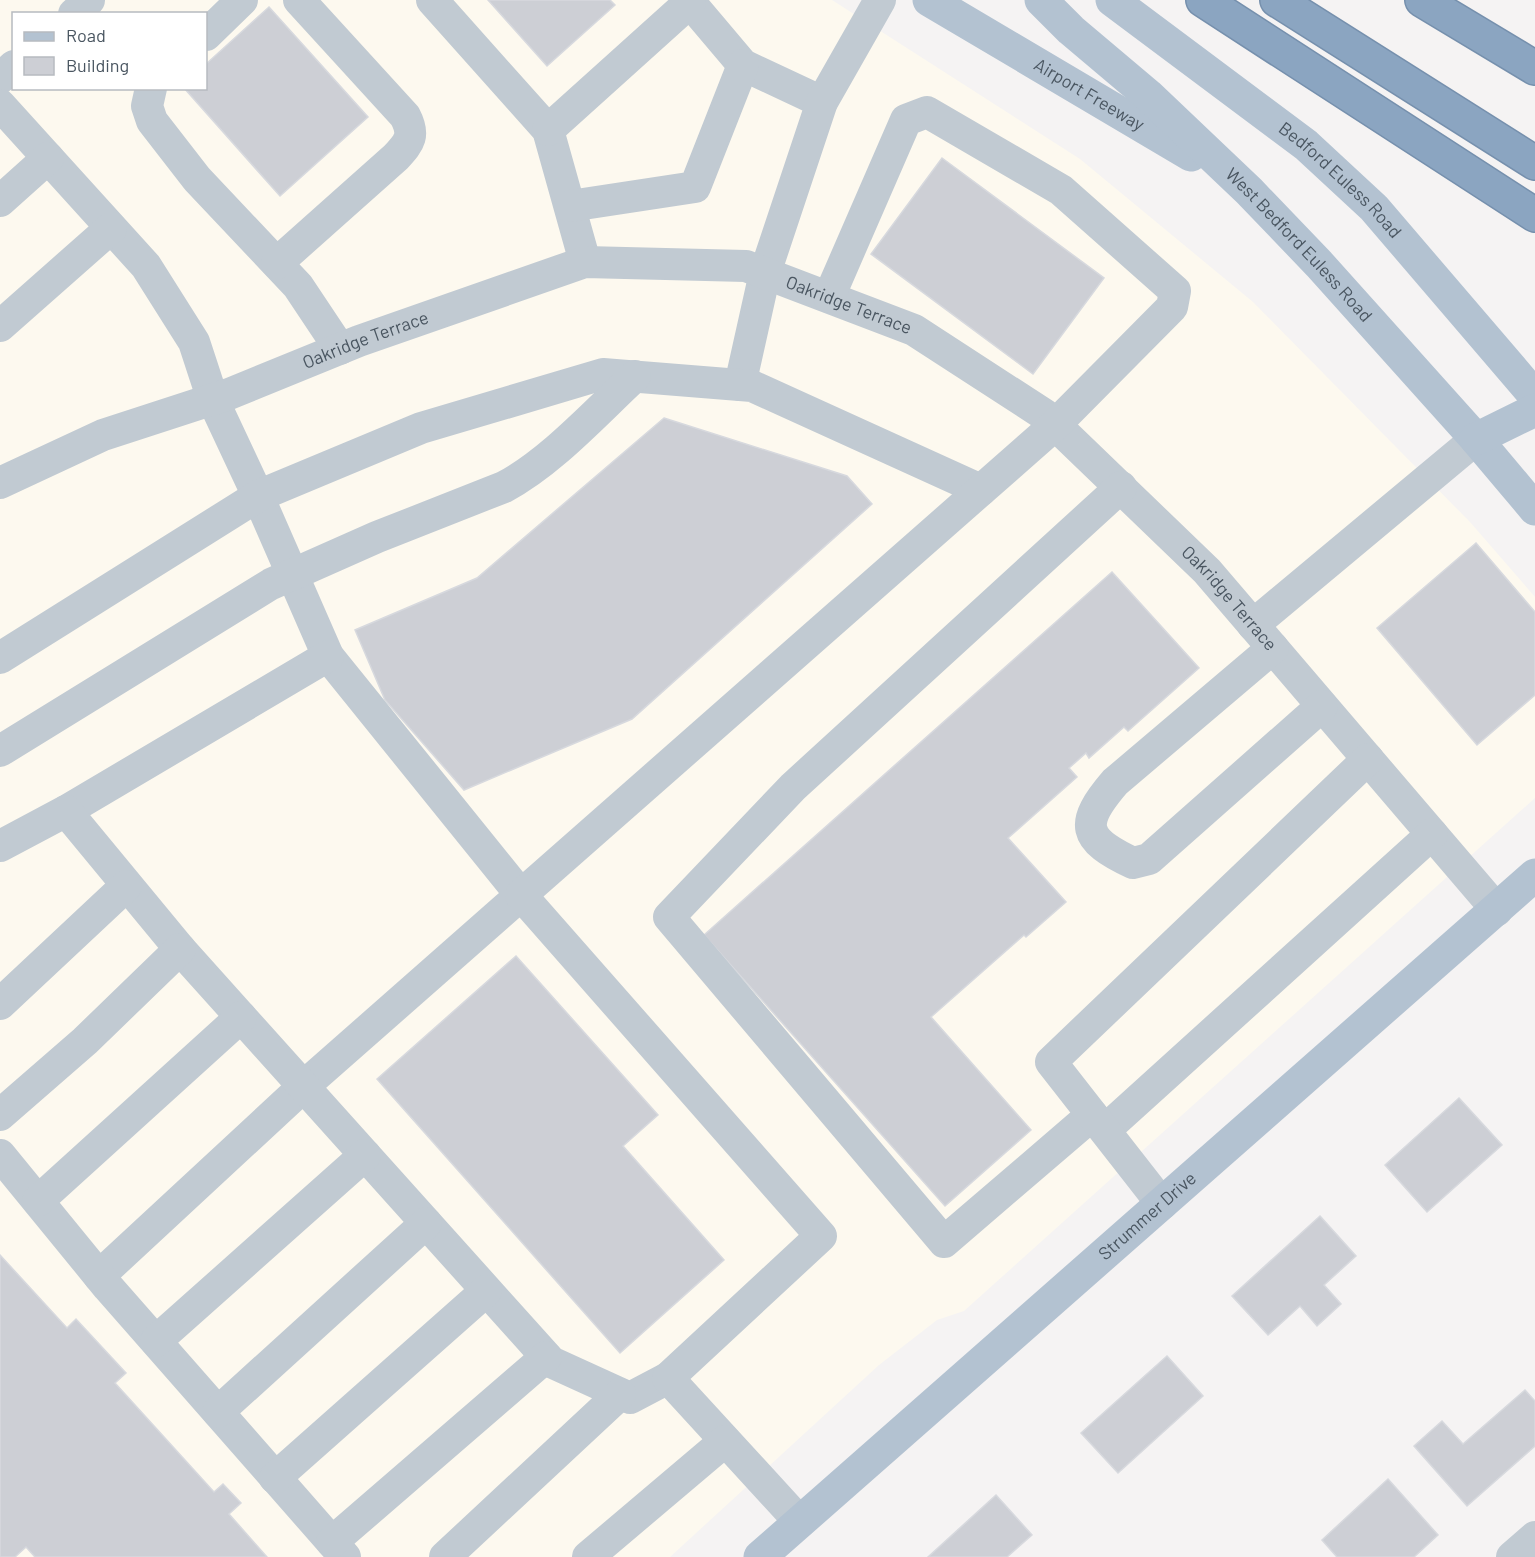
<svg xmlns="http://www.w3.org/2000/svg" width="1535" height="1557" viewBox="0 0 1535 1557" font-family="Barlow,sans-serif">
<rect width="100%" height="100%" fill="#f5f3f3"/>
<path fill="#fdf9ef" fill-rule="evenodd" d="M0,0h832l248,159 173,143 217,220 65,75v201l-571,513 -27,9 -58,45 -209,192h-670zM14,14h192v74h-192z"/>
<g fill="#cdcfd5" stroke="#d7d9de" stroke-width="1.5">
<polygon points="488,0 610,0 615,5 547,66"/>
<polygon points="269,7 368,117 280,196 184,88 206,88 206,64"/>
<polygon points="942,158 1104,278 1033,374 871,254"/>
<polygon points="664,418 847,476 872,504 632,719 464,790 385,700 355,630 477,578"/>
<polygon points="1476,543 1535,612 1535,695 1477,745 1377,628"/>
<polygon points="1112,572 1199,668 1128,731 1124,727 1089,758 1086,753 1069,768 1077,777 1008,838 1066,902 1026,937 1024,935 931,1017 1031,1130 945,1206 704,935"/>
<polygon points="516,956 658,1115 623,1146 724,1260 620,1353 377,1079"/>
<polygon points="1459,1098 1502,1145 1427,1212 1385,1165"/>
<polygon points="1320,1216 1356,1256 1324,1285 1341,1304 1317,1326 1300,1306 1268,1335 1232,1296"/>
<polygon points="0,1255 67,1328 76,1319 126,1373 115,1383 214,1492 223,1484 241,1503 229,1514 267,1557 35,1557 26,1547 15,1557 0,1557"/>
<polygon points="1167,1356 1203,1396 1118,1473 1081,1433"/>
<polygon points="1525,1390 1535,1401 1535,1446 1467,1506 1414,1446 1442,1421 1463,1444"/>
<polygon points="1388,1479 1438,1535 1414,1557 1337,1557 1322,1540"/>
<polygon points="996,1495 1032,1535 1007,1557 928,1557"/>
</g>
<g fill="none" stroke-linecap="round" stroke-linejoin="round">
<g stroke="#7690ad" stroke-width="36">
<g id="highway">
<polyline points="1203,0 1535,215"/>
<polyline points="1277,0 1535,163"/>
<polyline points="1422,0 1535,68"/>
</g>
</g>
<g stroke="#c1cad2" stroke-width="32">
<polyline points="432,0 548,130 585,262"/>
<polyline points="688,0 743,65 822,102"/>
<polyline points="74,14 89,0"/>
<polyline points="206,35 242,0"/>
<polyline points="0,78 14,66"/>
<polyline points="151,88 147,106 152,121 197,179 298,286 340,349"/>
<polyline points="0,105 146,266 194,342 213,400 258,496 328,656 521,895 304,1086 99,1276"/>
<polyline points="548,130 690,2"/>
<polyline points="0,201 48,158"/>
<polyline points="570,206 695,187 743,65"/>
<path d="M277,263l119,-106c14,-15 19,-22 9,-41l-106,-116"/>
<polyline points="0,326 111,228"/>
<polyline points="740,385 765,273 822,102 880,0"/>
<path id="s1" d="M0,483l103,-48 126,-41 130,-53 226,-79 161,4 168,64 131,85 162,156 290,339"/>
<polyline points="1253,625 1476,439"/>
<path d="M1273,648l-158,134c-36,42 -33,57 18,81l16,-4 173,-153"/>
<polyline points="0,658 258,496 421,428 603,374 752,386 981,490"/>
<path d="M0,751l271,-167 106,-47 127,-50c47,-25 91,-74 131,-111"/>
<polyline points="66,811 328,656"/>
<polyline points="0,846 66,811 180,949 551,1362 630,1398 668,1378"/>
<polyline points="0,1004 126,886"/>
<polyline points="0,1115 85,1041 180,949"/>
<polyline points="1092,1115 944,1242 669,917 793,787 1121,487"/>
<polyline points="1105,1130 1432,834"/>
<polyline points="0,1155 108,1287 345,1557"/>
<polyline points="38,1201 241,1017"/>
<polyline points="1162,1204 1051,1062 1368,759"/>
<polyline points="156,1341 365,1155"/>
<polyline points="218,1412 426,1223"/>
<polyline points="275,1478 486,1291"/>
<polyline points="800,1522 668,1378 821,1236 521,895 1055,425 1172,307 1175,291 1061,190 927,112 906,120 829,297"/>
<polyline points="332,1542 546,1357"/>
<polyline points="445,1557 620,1394"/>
<polyline points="588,1557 725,1441"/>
<polyline points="1512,1557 1535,1537"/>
</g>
<g stroke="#b3c2d1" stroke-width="33">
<path id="s2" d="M929,0l262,155"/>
<path id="s3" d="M1041,0l30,30 77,65 101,96 70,73 157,175 59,70"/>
<path id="s4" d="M1112,0l194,145 68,63 161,188"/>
<polyline points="1476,439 1535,410"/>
<path id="s5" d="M760,1557l775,-682"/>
</g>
<use href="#highway" stroke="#8ba5c1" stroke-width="33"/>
</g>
<g text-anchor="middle" stroke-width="4.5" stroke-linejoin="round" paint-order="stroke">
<g font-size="18" fill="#4a5661" stroke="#fff">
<text dy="6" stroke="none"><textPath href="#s2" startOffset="186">Airport Freeway</textPath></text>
<text dy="6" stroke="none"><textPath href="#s4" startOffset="291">Bedford Euless Road</textPath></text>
<text dy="6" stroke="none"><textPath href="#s3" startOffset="356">West Bedford Euless Road</textPath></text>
<text dy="6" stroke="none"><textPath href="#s1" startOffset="897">Oakridge Terrace</textPath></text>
<text dy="6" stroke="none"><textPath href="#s1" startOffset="393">Oakridge Terrace</textPath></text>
<text dy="6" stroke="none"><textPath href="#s1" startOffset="1383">Oakridge Terrace</textPath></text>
<text dy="6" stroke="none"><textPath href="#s5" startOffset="516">Strummer Drive</textPath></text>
</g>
</g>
<rect x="12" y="12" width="195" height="78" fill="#ffffff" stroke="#b7bbc0" stroke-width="1.5"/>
<rect x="24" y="32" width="30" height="9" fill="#b3c2d1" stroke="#b7bbc0" stroke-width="1.5"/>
<text x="66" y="42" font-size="18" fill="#4a5661">Road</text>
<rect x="24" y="57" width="30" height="18" fill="#cdcfd5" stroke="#b7bbc0" stroke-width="1.5"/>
<text x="66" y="72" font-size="18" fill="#4a5661">Building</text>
</svg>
